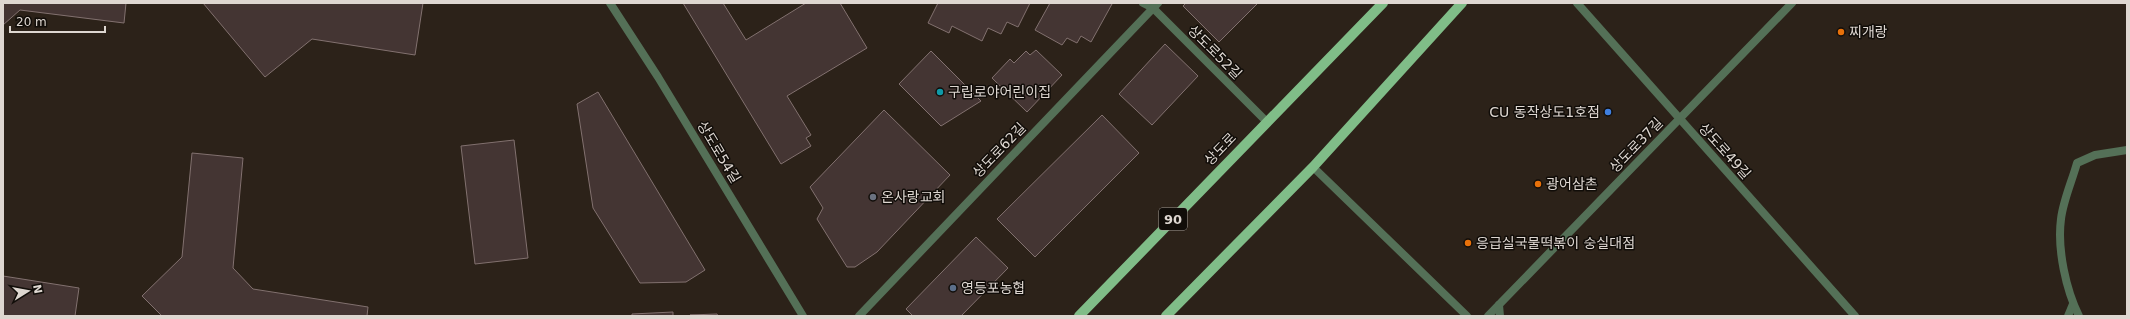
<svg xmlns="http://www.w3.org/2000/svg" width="2130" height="319" viewBox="0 0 2130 319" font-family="'DejaVu Sans','Noto Sans KR',sans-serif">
<rect width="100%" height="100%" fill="#2c2219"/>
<g fill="#443533" stroke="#82716f">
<polygon points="3,3 126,3 124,23 20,10 3,25"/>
<polygon points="203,3 423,3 415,55 312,39 265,77"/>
<polygon points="683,3 723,3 746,40 806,3 840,3 867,48 787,96 811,135 806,138 811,146 781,164"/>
<polygon points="938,3 1030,3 1018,27 1007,22 1001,34 988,28 982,41 952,26 949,33 928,23"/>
<polygon points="1050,3 1110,3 1112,4 1091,42 1081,36 1077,43 1067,38 1062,45 1035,30"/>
<polygon points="1186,3 1258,3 1219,42 1183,6"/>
<polygon points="1165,44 1198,76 1152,125 1119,94"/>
<polygon points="1036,50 1062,75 1027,112 992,78 1010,59 1014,63 1026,51 1030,55"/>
<polygon points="931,51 981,101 941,126 899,84"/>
<polygon points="598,92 705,270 686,282 640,283 593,208 577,104"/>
<polygon points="884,110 950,175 877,252 855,267 847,267 817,219 823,208 810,187"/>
<polygon points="1102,115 1139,153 1035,257 997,219"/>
<polygon points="514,140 528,258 475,264 461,146"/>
<polygon points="192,153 243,158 233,268 253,289 368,307 367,316 162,316 142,296 182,257"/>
<polygon points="976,237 1008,268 961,316 913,316 906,309"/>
<polygon points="3,276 79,288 75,316 3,316"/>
<polygon points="673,312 673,316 632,316 632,314"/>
<polygon points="717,314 718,316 690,315"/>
</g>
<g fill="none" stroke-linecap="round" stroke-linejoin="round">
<g stroke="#547057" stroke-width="8">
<polyline points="1143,3 1153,8 1266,121"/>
<polyline points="1577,3 1855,316"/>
<polyline points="1313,167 1467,316"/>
<polyline points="1499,305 1500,316"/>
<polyline points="1488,316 1792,3"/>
<polyline points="2068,316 2073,304"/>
<path d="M2079,316c-13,-26 -22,-67 -18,-97 2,-18 11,-38 16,-56l18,-8 32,-5"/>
</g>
<polyline stroke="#547057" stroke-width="8" points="859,316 1158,3"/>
<polyline stroke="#547057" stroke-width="8" points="610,3 658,77 803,316"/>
<g stroke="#80bd88" stroke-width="10">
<polyline points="1079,316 1383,3"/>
<polyline points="1166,316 1313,167 1462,3"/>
</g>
</g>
<g fill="#e8710a" stroke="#110d09" stroke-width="1.5">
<circle cx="1841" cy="32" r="4"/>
<circle cx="1538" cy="184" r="4"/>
<circle cx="1468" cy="243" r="4"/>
</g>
<circle fill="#0f9aa8" stroke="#110d09" stroke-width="1.5" cx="940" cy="92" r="4"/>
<circle fill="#3f7fe0" stroke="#110d09" stroke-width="1.5" cx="1608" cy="112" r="4"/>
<circle fill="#6b7280" stroke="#110d09" stroke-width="1.5" cx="873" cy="197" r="4"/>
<circle fill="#5c6f8a" stroke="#110d09" stroke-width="1.5" cx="953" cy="288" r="4"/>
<g text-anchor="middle" stroke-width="3" stroke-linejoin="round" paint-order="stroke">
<rect fill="#110d09" stroke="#a09a95" stroke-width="1" x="1159" y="208" width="28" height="22" rx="3"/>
<g font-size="13" font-weight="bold" fill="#ded7d1">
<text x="1173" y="224">90</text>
</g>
<g font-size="14" fill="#ded7d1" stroke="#110d09" text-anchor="start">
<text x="1849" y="37">찌개랑</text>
<text x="948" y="97">구립로야어린이집</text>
<text x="1600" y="117" text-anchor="end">CU 동작상도1호점</text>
<text x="1546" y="189">광어삼촌</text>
<text x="881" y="202">온사랑교회</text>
<text x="1476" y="248">응급실국물떡볶이 숭실대점</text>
<text x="961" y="293">영등포농협</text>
</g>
<g font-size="14" fill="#ded7d1" stroke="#110d09">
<text transform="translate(1215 52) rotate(45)" y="5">상도로52길</text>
<text transform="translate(1636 145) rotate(-46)" y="5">상도로37길</text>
<text transform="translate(1220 149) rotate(-46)" y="5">상도로</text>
<text transform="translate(999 150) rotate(-46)" y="5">상도로62길</text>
<text transform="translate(1725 151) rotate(48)" y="5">상도로49길</text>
<text transform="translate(719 152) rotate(59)" y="5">상도로54길</text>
</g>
</g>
<rect width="2130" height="319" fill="none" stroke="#ded7d1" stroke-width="8"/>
<g transform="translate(28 291) rotate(79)" stroke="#110d09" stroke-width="3" paint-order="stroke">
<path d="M0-3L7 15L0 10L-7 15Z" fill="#ded7d1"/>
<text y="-6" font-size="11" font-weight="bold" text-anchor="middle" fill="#ded7d1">N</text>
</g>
<path d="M10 26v6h95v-6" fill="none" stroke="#ded7d1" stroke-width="2"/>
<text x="16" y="26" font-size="12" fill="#ded7d1" stroke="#110d09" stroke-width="3" paint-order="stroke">20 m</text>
</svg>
